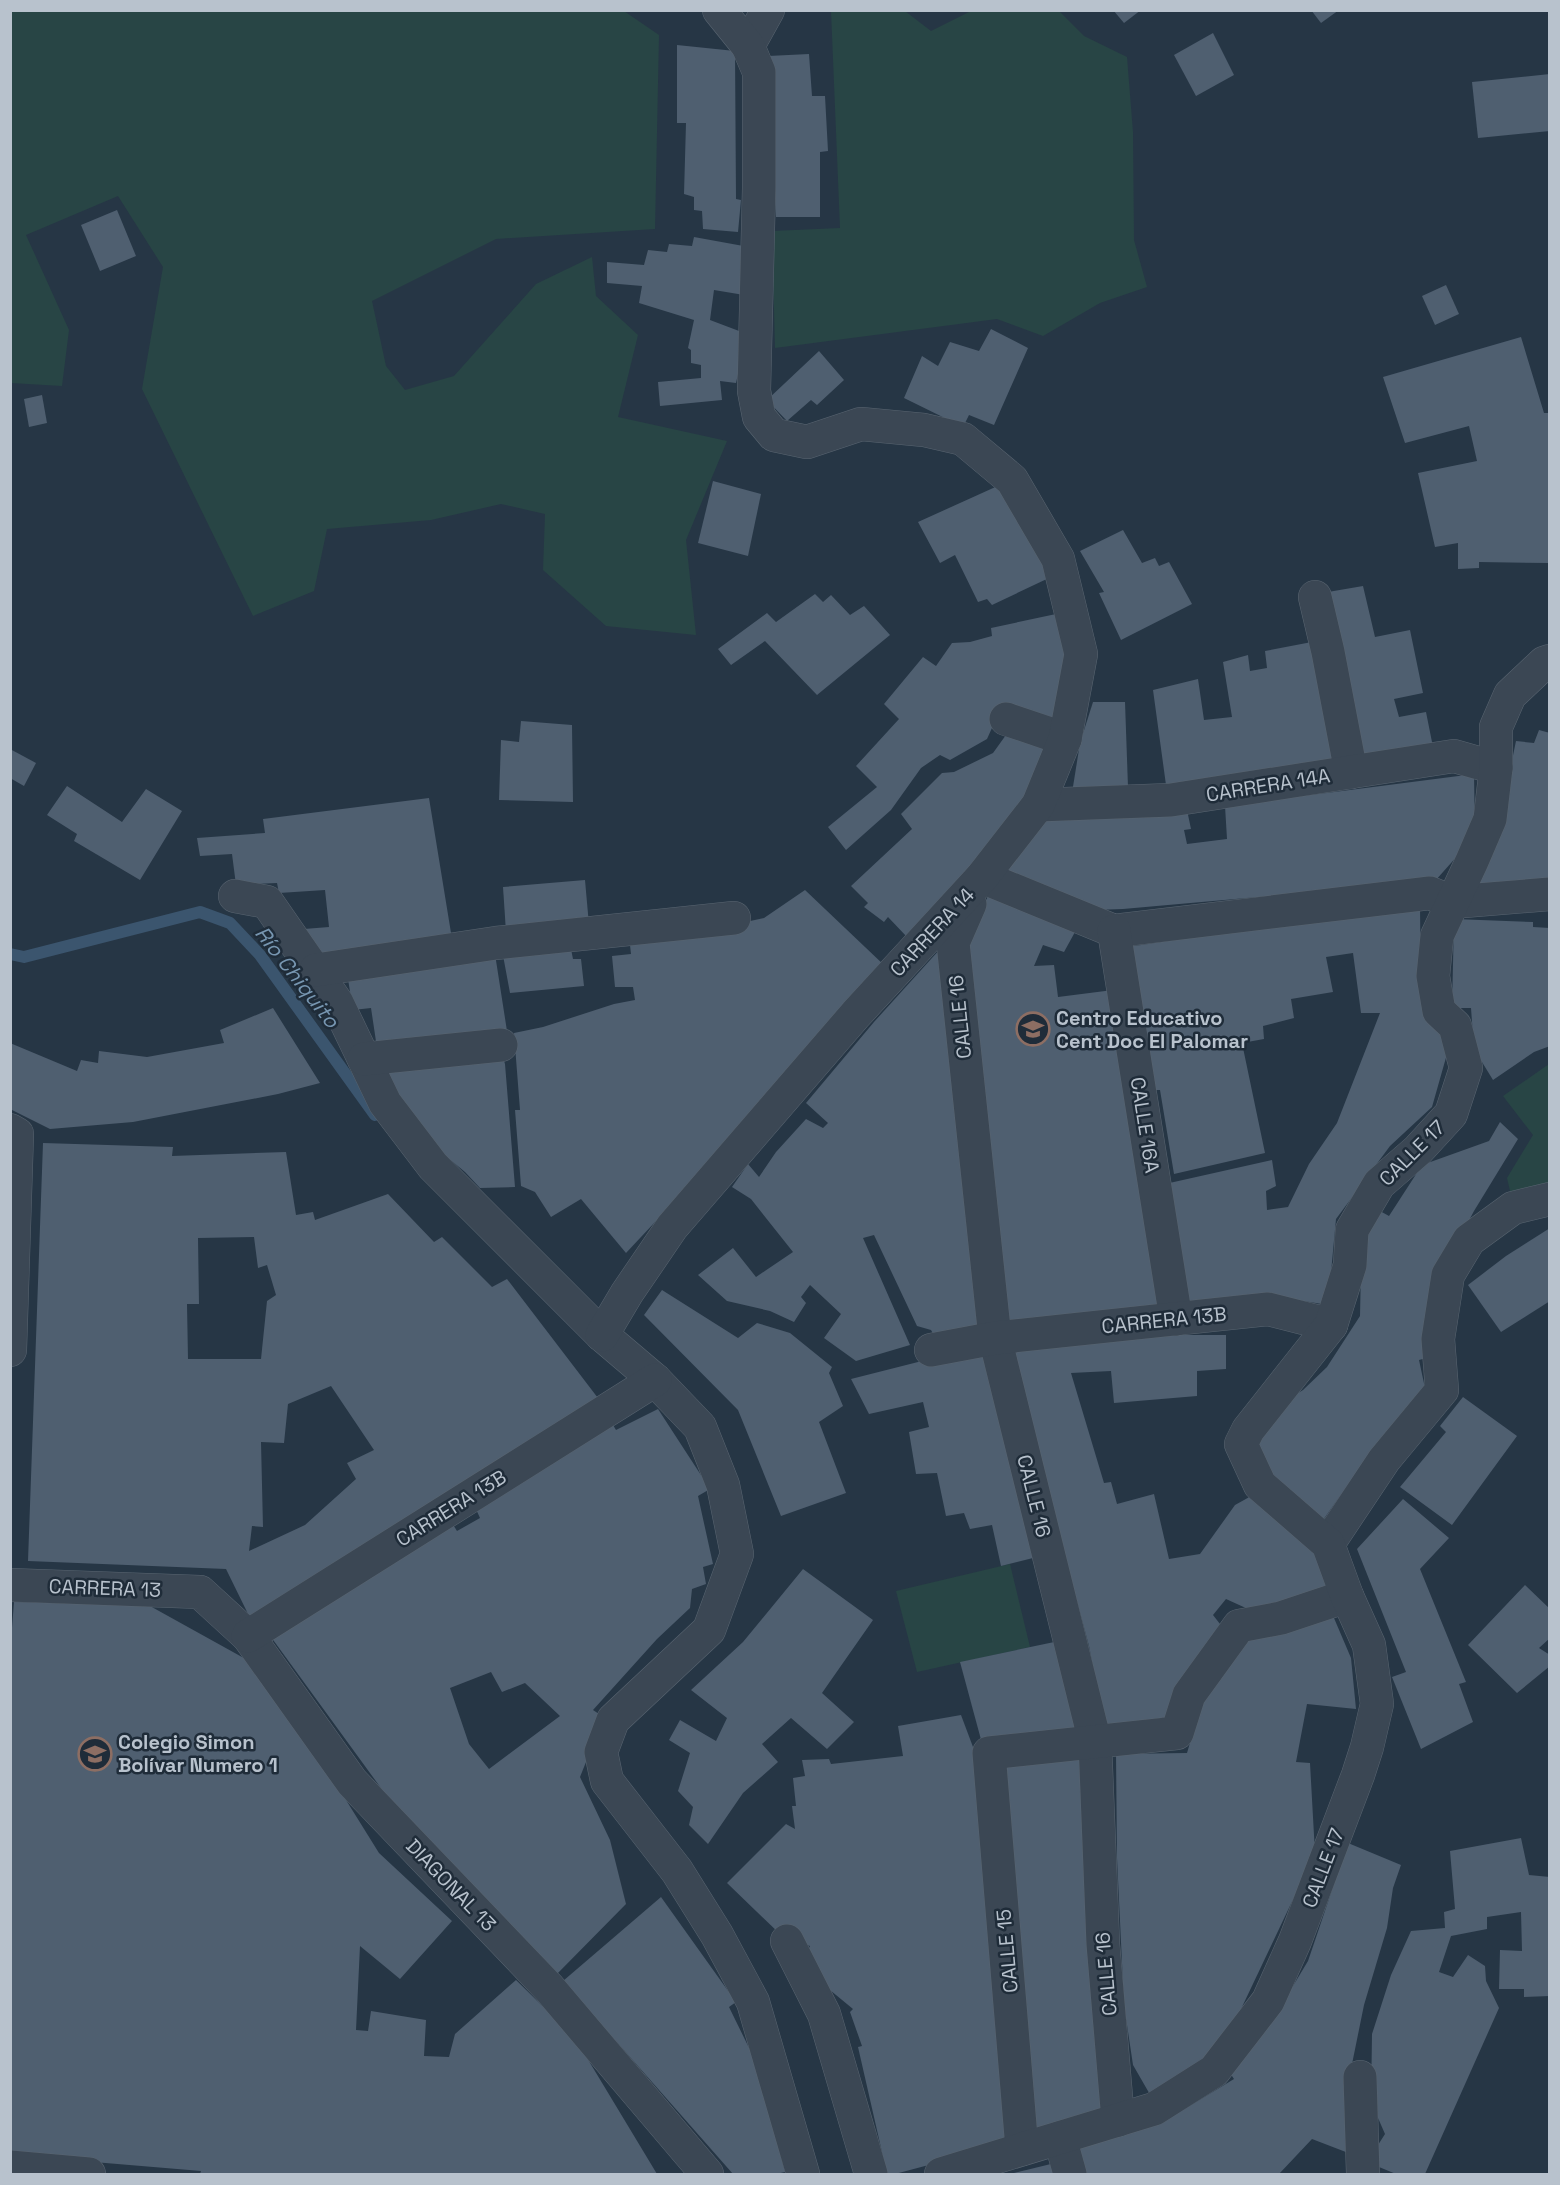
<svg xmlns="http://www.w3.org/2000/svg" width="1560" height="2185" viewBox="0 0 1560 2185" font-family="'Space Grotesk',sans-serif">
<rect width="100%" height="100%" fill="#263645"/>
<g fill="#284545">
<polygon points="624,11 659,35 655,229 496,239 372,301 386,366 405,390 454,376 536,284 592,257 596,296 638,335 618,417 727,441 686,540 696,635 606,626 543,570 545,514 501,504 431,520 327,529 314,591 253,616 142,389 163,267 118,196 26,235 69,330 62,386 11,383 11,11"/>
<polygon points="831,11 905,11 931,31 971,11 1059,11 1084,36 1127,57 1133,132 1134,240 1147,287 1100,303 1043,336 997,319 775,348 772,231 840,228"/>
<polygon points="1549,1064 1549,1184 1511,1195 1507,1178 1533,1135 1503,1096"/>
<polygon points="1010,1564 1030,1647 917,1672 896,1591"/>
</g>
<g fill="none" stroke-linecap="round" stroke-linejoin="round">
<polyline stroke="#3b556e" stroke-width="12" points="10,954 24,957 200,912 230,923 260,955 375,1115"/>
</g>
<g fill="#4f5f70" fill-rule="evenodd">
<polygon points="1113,10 1141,10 1124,23"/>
<polygon points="1311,10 1339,10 1321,23"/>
<polygon points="1213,33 1234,75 1196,96 1174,55"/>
<polygon points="677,45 735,51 736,199 741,200 738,232 703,229 702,211 694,210 694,197 684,194 686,123 677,123"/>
<polygon points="809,54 812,96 825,96 828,151 820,152 820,217 776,217 768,56"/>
<polygon points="1550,74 1550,131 1478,138 1472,82"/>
<polygon points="117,210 136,256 100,271 81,225"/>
<polygon points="694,237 749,247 744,295 714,290 710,320 747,334 736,383 720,381 722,400 660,406 658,382 701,378 701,365 691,363 691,350 688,348 694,320 639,303 642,286 607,283 607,262 644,265 648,250 667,252 669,244 692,246"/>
<polygon points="1446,285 1459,314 1435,325 1422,296"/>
<polygon points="991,329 1028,348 994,425 969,415 963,427 904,398 922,356 938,366 950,342 979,351"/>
<polygon points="1521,337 1544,413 1550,413 1550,563 1479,562 1479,568 1458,569 1458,543 1435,547 1418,473 1477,461 1469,426 1405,443 1383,377"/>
<polygon points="819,351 844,380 817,405 811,400 787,421 767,400"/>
<polygon points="42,395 47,423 29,427 24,399"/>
<polygon points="713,481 761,494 748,556 698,543"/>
<polygon points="1002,484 1051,577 992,605 987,599 978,602 955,555 940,563 918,522"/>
<polygon points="1123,530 1142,563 1155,558 1159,566 1169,562 1192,604 1121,640 1099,593 1104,592 1080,551"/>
<polygon points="1363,586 1375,637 1410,630 1423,693 1394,699 1399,717 1426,712 1433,747 1360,763 1328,592"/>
<polygon points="815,594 823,602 831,595 850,615 864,606 890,635 817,695 765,641 731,665 718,649 767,613 776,622"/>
<polygon points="1056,614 1069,669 1057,724 1000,710 987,739 950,760 940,755 921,768 891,810 846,850 828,827 877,787 856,766 899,719 884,704 923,657 936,666 952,643 970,642 992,636 991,628"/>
<polygon points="1317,641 1339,765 1166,785 1153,690 1198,679 1204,720 1232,717 1223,662 1248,655 1250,671 1267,668 1265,651"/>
<polygon points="1093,702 1125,702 1128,787 1072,793 1080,743"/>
<polygon points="521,721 572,725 573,802 499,800 501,740 519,742"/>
<polygon points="1011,728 1049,747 1017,815 907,937 888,917 884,922 864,907 868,903 851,886 912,829 901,814 942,773 954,772 993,753"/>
<polygon points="1539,730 1550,733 1550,884 1476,886 1510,770 1516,741 1534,743"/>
<polygon points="10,749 36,763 24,786 10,778"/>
<polygon points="1474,774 1475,836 1435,881 1123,909 1094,910 1001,877 1041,816 1187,810 1191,829 1184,830 1187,844 1227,839 1225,806"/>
<polygon points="67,786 122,822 146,789 182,811 140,880 74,841 77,834 47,815"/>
<polygon points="429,798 452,939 320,959 304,929 329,927 325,890 279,893 277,883 236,885 232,854 200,856 197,838 265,833 263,819"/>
<polygon points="585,880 589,925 506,932 503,887"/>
<polygon points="805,890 885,966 662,1225 656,1221 626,1253 581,1199 551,1217 535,1192 521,1186 515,1110 520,1110 514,1033 543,1027 614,1004 635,1000 633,987 615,987 612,956 631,954 629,936 741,923 764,918"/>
<polygon points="989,894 1075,932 1064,952 1043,945 1034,966 1054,965 1058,997 1113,990 1166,1309 1005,1325 969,938"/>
<polygon points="1420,905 1421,1003 1449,1047 1432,1107 1390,1146 1336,1219 1328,1305 1267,1295 1186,1309 1165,1184 1272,1160 1276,1186 1266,1191 1267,1210 1288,1207 1309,1164 1337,1123 1380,1013 1361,1013 1353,953 1326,957 1333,992 1291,999 1294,1018 1263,1026 1264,1039 1242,1043 1265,1153 1174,1174 1160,1090 1150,1090 1127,947"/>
<polygon points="1454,919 1533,922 1533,927 1550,928 1550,1046 1534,1052 1493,1080 1474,1049 1471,1008 1452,1008"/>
<polygon points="570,944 573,959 581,959 584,986 510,993 502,950"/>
<polygon points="941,948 986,1326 936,1339 931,1330 917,1326 874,1235 863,1238 910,1345 856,1361 824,1338 841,1314 810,1285 801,1297 806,1303 794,1322 770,1311 727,1301 698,1275 733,1248 756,1277 793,1252 751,1199 732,1187 748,1164 759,1177 776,1152 806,1119 823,1128 828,1123 806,1103 874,1022"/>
<polygon points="495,954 507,1031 377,1048 371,1008 353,1010 347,973"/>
<polygon points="273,1008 320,1083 278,1094 133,1122 50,1129 10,1109 10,1043 77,1071 81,1060 98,1063 99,1051 147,1057 224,1043 220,1030"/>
<polygon points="501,1051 505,1064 515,1187 480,1188 465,1172 419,1134 377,1064"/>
<polygon points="1500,1122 1518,1139 1474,1211 1432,1290 1434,1356 1419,1360 1425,1388 1373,1449 1321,1523 1290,1501 1254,1452 1270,1418 1285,1401 1303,1390 1327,1367 1360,1316 1361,1269 1359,1254 1380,1211 1389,1216 1422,1165 1489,1141"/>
<path d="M43,1143l130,4 -1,9 114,-4 10,63 17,-3 2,8 73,-26 46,48 8,-5 50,50 15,-8 94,123 -350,218 -25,-51 -198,-8zM254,1237l4,31 9,-3 9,30 -9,6 -6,58h-73l-1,-55h12l-1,-66zM331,1386l43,64 -27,13 9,16 -51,46 -56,26 3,-25 11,1 -2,-85 23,1 4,-39z"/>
<polygon points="1550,1228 1550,1301 1501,1332 1468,1285 1506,1256"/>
<polygon points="662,1290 738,1338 757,1323 790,1333 832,1367 829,1373 843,1406 819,1422 846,1493 781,1516 738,1410 644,1315"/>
<polygon points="1165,1335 1226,1335 1226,1369 1197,1371 1197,1396 1114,1403 1111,1371 1071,1373 1104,1483 1111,1482 1117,1504 1154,1494 1169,1559 1200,1554 1235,1505 1253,1495 1318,1556 1333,1591 1259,1614 1226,1599 1213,1615 1220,1624 1175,1692 1174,1716 1105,1726 1089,1646 1025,1405 1011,1343"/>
<polygon points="987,1348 1037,1557 1001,1566 992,1525 970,1529 964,1513 946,1516 937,1473 916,1474 909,1432 929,1427 923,1402 869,1414 851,1379 918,1362"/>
<polygon points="1463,1397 1517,1436 1452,1525 1400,1487 1446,1432 1440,1426"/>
<path d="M658,1409l52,80 -12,7 15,68 -10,3 3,17 -14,5 -2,19 -33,31 -64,71 6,4 -11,43 -8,20 30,63 16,64 -69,70 -163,-168 -123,-169 181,-114 5,8 23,-13 -5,-11 138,-82 3,5zM491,1672l11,20 23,-9 35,33 -71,53 -20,-25 -19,-56z"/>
<polygon points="1403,1499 1449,1538 1420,1569 1466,1682 1459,1684 1473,1722 1421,1749 1392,1677 1406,1672 1357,1549"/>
<polygon points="803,1569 873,1620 822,1693 854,1722 827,1749 791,1718 762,1744 778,1762 743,1793 708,1844 689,1825 693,1807 678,1791 690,1753 669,1740 680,1720 716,1741 727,1718 691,1690 743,1642"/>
<polygon points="1525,1585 1550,1609 1550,1638 1539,1648 1550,1655 1550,1666 1517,1693 1468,1645"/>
<polygon points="14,1602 150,1606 251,1662 323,1763 379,1853 452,1921 400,1979 360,1946 356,2030 368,2031 371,2011 426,2020 424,2056 449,2057 455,2034 516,1980 575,2038 657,2174 200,2174 201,2171 10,2155 10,1653"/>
<polygon points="1331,1611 1351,1658 1356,1709 1307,1704 1296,1762 1310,1763 1315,1853 1233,2026 1204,2069 1152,2098 1133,2065 1124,2005 1117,1858 1116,1754 1187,1753 1201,1705 1249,1638"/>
<polygon points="1059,1641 1081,1729 983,1747 960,1662"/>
<polygon points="961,1715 973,1747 979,1788 1011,2143 895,2174 887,2174 858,2047 862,2046 850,2012 853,2009 802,1967 810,1946 781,1935 727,1883 786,1824 795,1829 792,1806 796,1806 793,1778 805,1776 802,1760 829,1759 831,1764 903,1756 898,1726"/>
<polygon points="1086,1753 1106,2112 1035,2135 1006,1760"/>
<polygon points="1521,1838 1529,1875 1550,1877 1550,1996 1524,1997 1524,1989 1499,1989 1500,1950 1522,1951 1521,1912 1487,1917 1487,1929 1451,1936 1439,1972 1453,1977 1468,1955 1485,1966 1486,1981 1499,2008 1425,2174 1396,2174 1379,2167 1378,2145 1385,2134 1371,2102 1372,2034 1391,1975 1411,1931 1445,1928 1444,1912 1455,1909 1450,1851"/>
<polygon points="1348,1843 1401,1865 1393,1888 1387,1928 1364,2005 1351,2069 1351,2154 1312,2139 1279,2174 1080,2174 1073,2146 1178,2113 1234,2079 1230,2073 1281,2006 1308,1961"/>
<polygon points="661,1897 736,2002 729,2007 754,2058 785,2172 776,2174 733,2174 563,1981"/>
<polygon points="1055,2163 1058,2174 1010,2174"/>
</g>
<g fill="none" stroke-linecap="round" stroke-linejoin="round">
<g stroke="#596571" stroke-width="34">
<g id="street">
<polyline points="748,46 768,10"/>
<polyline points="1315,597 1328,652 1351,772"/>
<polyline points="1006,719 1065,739"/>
<polyline points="1038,805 1171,800 1454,756 1496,768"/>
<polyline points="982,877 1114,931 1430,893 1452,902 1550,894"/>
<polyline points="235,896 267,902 337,1003 385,1103 433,1166 602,1335 655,1380 700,1427 723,1485 737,1554 709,1630 613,1720 601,1752 607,1781 677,1871 717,1935 753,2002 803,2174"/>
<polyline points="970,904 953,943 995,1338 1095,1742 1103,1944 1118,2120"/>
<polyline points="1114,931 1176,1319"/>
<polyline points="316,970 496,943 734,918"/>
<polyline points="364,1059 501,1045"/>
<polyline points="10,1130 17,1134 10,1350"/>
<polyline points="602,1335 627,1293 672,1227 856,1014 982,877 1038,805 1065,739 1081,654 1058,559 1012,480 963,439 924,430 861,424 807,442 774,435 759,417 754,391 759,188 759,72 748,46 719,10"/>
<polyline points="931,1350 995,1338 1268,1309 1331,1325"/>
<polyline points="1328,1544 1384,1460 1442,1390 1438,1339 1448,1275 1469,1240 1513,1208 1550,1199"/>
<polyline points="10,1585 200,1592 248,1636 352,1782 549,1988 707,2174"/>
<polyline points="248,1636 655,1380"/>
<polyline points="787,1941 824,2014 871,2174"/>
<polyline points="1360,2077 1363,2174"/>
<polyline points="1060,2138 1070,2174"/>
<polyline points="1022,2149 989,1753 1177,1733 1189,1695 1239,1626 1281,1618 1347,1596"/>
<polyline points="10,2167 89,2174"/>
<polyline points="941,2174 1154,2109 1214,2071 1268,2001 1295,1941 1358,1775 1367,1747 1377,1704 1369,1645 1347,1596 1328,1544 1260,1485 1241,1444 1248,1430 1331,1325 1350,1265 1352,1230 1379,1184 1418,1150 1451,1114 1466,1068 1455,1026 1439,1011 1433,976 1437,936 1472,861 1490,819 1496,768 1496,727 1510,695 1544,663 1550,661"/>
</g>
</g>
<use href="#street" stroke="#3b4754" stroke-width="33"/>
</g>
<defs>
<g id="school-ring" transform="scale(1.725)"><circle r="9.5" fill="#1f2c39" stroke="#8d6e63" stroke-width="1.5"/><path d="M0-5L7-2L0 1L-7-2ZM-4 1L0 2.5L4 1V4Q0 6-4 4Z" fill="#8d6e63"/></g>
</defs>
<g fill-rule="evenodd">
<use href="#school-ring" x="1033" y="1029"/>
<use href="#school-ring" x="95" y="1754"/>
</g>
<g text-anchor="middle" stroke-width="5" stroke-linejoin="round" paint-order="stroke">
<g font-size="20" fill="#b8c2cd" stroke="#1f2c39">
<text transform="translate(1268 785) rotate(-9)" y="7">CARRERA 14A</text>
<text transform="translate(932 932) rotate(-47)" y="7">CARRERA 14</text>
<text transform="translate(960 1017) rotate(-96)" y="7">CALLE 16</text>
<text transform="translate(1145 1125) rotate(81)" y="7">CALLE 16A</text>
<text transform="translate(1412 1153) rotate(-45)" y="7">CALLE 17</text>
<text transform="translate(1164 1320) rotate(-6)" y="7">CARRERA 13B</text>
<text transform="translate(1034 1496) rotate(76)" y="7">CALLE 16</text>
<text transform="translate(451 1508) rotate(-32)" y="7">CARRERA 13B</text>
<text transform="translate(105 1588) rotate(2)" y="7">CARRERA 13</text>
<text transform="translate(1323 1868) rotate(-69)" y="7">CALLE 17</text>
<text transform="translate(451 1885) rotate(46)" y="7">DIAGONAL 13</text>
<text transform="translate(1007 1951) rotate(-95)" y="7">CALLE 15</text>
<text transform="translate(1106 1974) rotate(-95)" y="7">CALLE 16</text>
</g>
<g font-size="20" font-weight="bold" fill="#b8c2cd" stroke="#1f2c39" text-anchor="start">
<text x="1056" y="1025">Centro Educativo<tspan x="1056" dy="23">Cent Doc El Palomar</tspan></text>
<text x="118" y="1749">Colegio Simon<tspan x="118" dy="23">Bolívar Numero 1</tspan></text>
</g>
<g font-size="21" font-style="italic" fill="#7796b1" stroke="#1f2c39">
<text transform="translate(297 977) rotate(52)" y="7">Río Chiquito</text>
</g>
</g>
<rect width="1560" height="2185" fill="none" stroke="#b8c2cd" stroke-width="24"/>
</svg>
